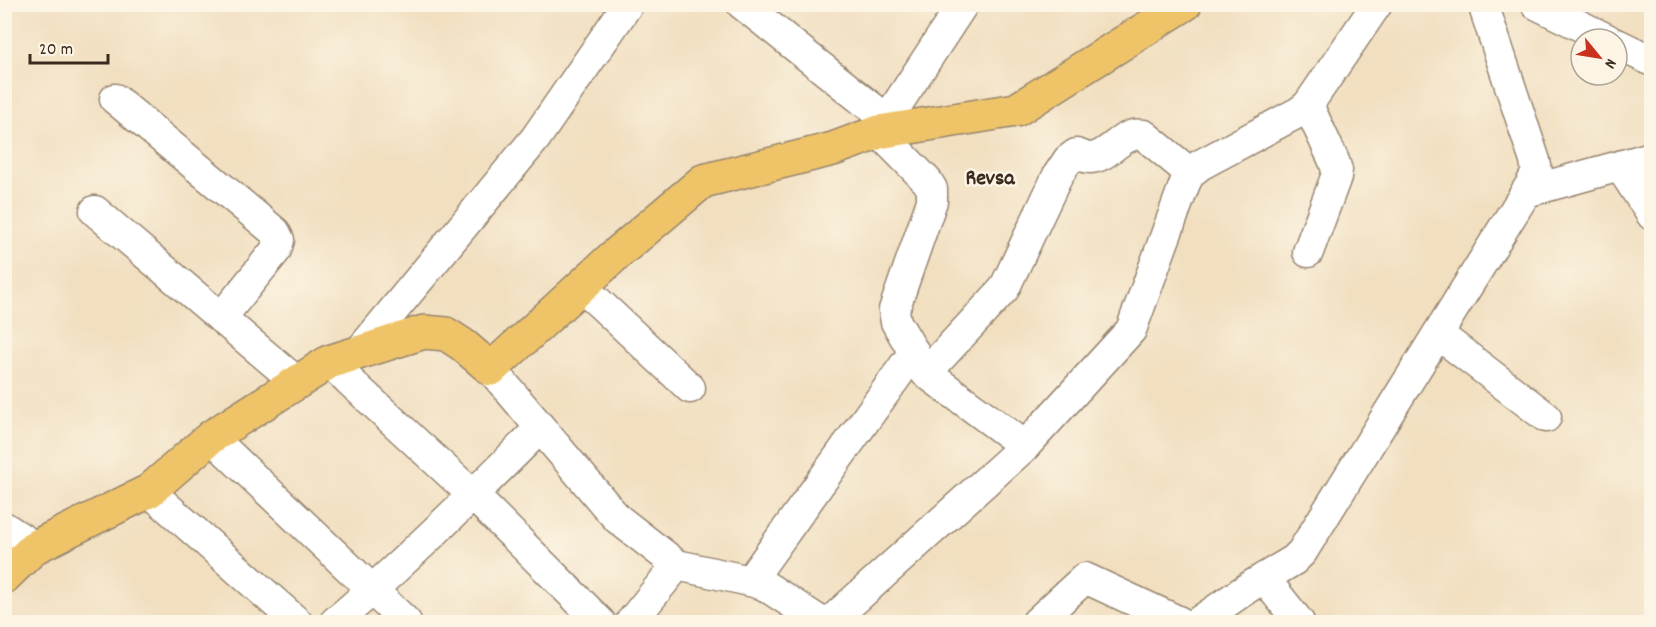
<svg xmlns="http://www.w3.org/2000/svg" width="1656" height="627" viewBox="0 0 1656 627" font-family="Dekko,sans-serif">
<rect width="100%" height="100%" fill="#fcf5e5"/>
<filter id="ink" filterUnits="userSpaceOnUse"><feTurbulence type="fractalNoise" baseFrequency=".0167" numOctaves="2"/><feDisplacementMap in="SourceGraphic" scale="12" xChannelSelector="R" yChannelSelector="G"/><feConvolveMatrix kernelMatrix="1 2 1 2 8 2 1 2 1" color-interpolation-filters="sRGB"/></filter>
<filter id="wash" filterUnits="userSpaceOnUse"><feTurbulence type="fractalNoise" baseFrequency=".008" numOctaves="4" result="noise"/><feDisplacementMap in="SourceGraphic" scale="24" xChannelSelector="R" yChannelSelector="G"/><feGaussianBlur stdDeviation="1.35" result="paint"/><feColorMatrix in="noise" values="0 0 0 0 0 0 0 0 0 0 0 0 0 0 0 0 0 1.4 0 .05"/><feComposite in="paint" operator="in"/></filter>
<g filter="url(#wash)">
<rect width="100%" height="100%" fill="#f1dfc0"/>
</g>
<g filter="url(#ink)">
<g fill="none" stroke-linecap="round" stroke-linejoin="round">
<g stroke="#96846f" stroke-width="33">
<g id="minor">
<polyline points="742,4 886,119"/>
<polyline points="963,4 879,132 927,181 932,189 932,201 894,310 896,322 926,373 1025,446"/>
<polyline points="1536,4 1607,39"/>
<polyline points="1617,44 1652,61"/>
<polyline points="115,99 275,232 279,240 276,250 221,318"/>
<polyline points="1308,105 1334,161 1337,170 1336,177 1308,252"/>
<polyline points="1620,166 1652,215"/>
<polyline points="1526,192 1652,157"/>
<polyline points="95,211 298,383"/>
<polyline points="581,286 690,388"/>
<polyline points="1438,334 1546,417"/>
<polyline points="359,352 535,139 628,4"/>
<polyline points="329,362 473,495 600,622"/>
<polyline points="491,369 609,509 618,519 677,565"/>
<path d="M926,373l78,-84 54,-114 10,-15 8,-6c5,1 9,4 14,4 21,-1 30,-27 54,-23l46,38"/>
<polyline points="211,437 406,622"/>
<polyline points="149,491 297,622"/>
<polyline points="4,527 35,547"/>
<polyline points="1264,578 1299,622"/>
<polyline points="750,581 914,352"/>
<path d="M335,622c72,-61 139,-128 205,-194"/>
<polyline points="631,622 677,565 750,581 764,585 821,622"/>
<polyline points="830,622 1025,446 1131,330 1185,183 1190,173 1200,165 1299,112 1308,105 1377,4"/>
<polyline points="1037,622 1085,578 1180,622"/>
<polyline points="1198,622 1249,587 1294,560 1302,552 1531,184 1537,172 1535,161 1483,4"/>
</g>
</g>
<g stroke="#96846f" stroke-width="36">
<polyline id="primary" points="4,577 35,547 149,491 211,437 329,362 424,332 446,334 463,345 491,369 613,257 703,181 833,149 879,132 1016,110 1185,4"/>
</g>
<use href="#minor" stroke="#fff" stroke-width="30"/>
<use href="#primary" stroke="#efc469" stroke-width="33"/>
</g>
</g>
<g text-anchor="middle" stroke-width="5" stroke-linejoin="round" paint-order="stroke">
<g font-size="22" font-weight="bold" fill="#3b2a1e" stroke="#fcf5e5">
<text x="990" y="184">Revsa</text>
</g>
</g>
<rect width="1656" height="627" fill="none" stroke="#fcf5e5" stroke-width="24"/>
<g transform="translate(1599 57) rotate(120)"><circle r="28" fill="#fcf5e5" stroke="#afa495" stroke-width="1.5"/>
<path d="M0-4.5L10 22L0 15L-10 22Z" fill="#c8321e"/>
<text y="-9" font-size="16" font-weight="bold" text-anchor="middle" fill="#3b2a1e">N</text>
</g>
<path d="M30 54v9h78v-9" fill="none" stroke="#3b2a1e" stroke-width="3"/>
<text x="39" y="54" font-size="18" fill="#3b2a1e" stroke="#fcf5e5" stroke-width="4.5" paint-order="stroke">20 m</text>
</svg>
